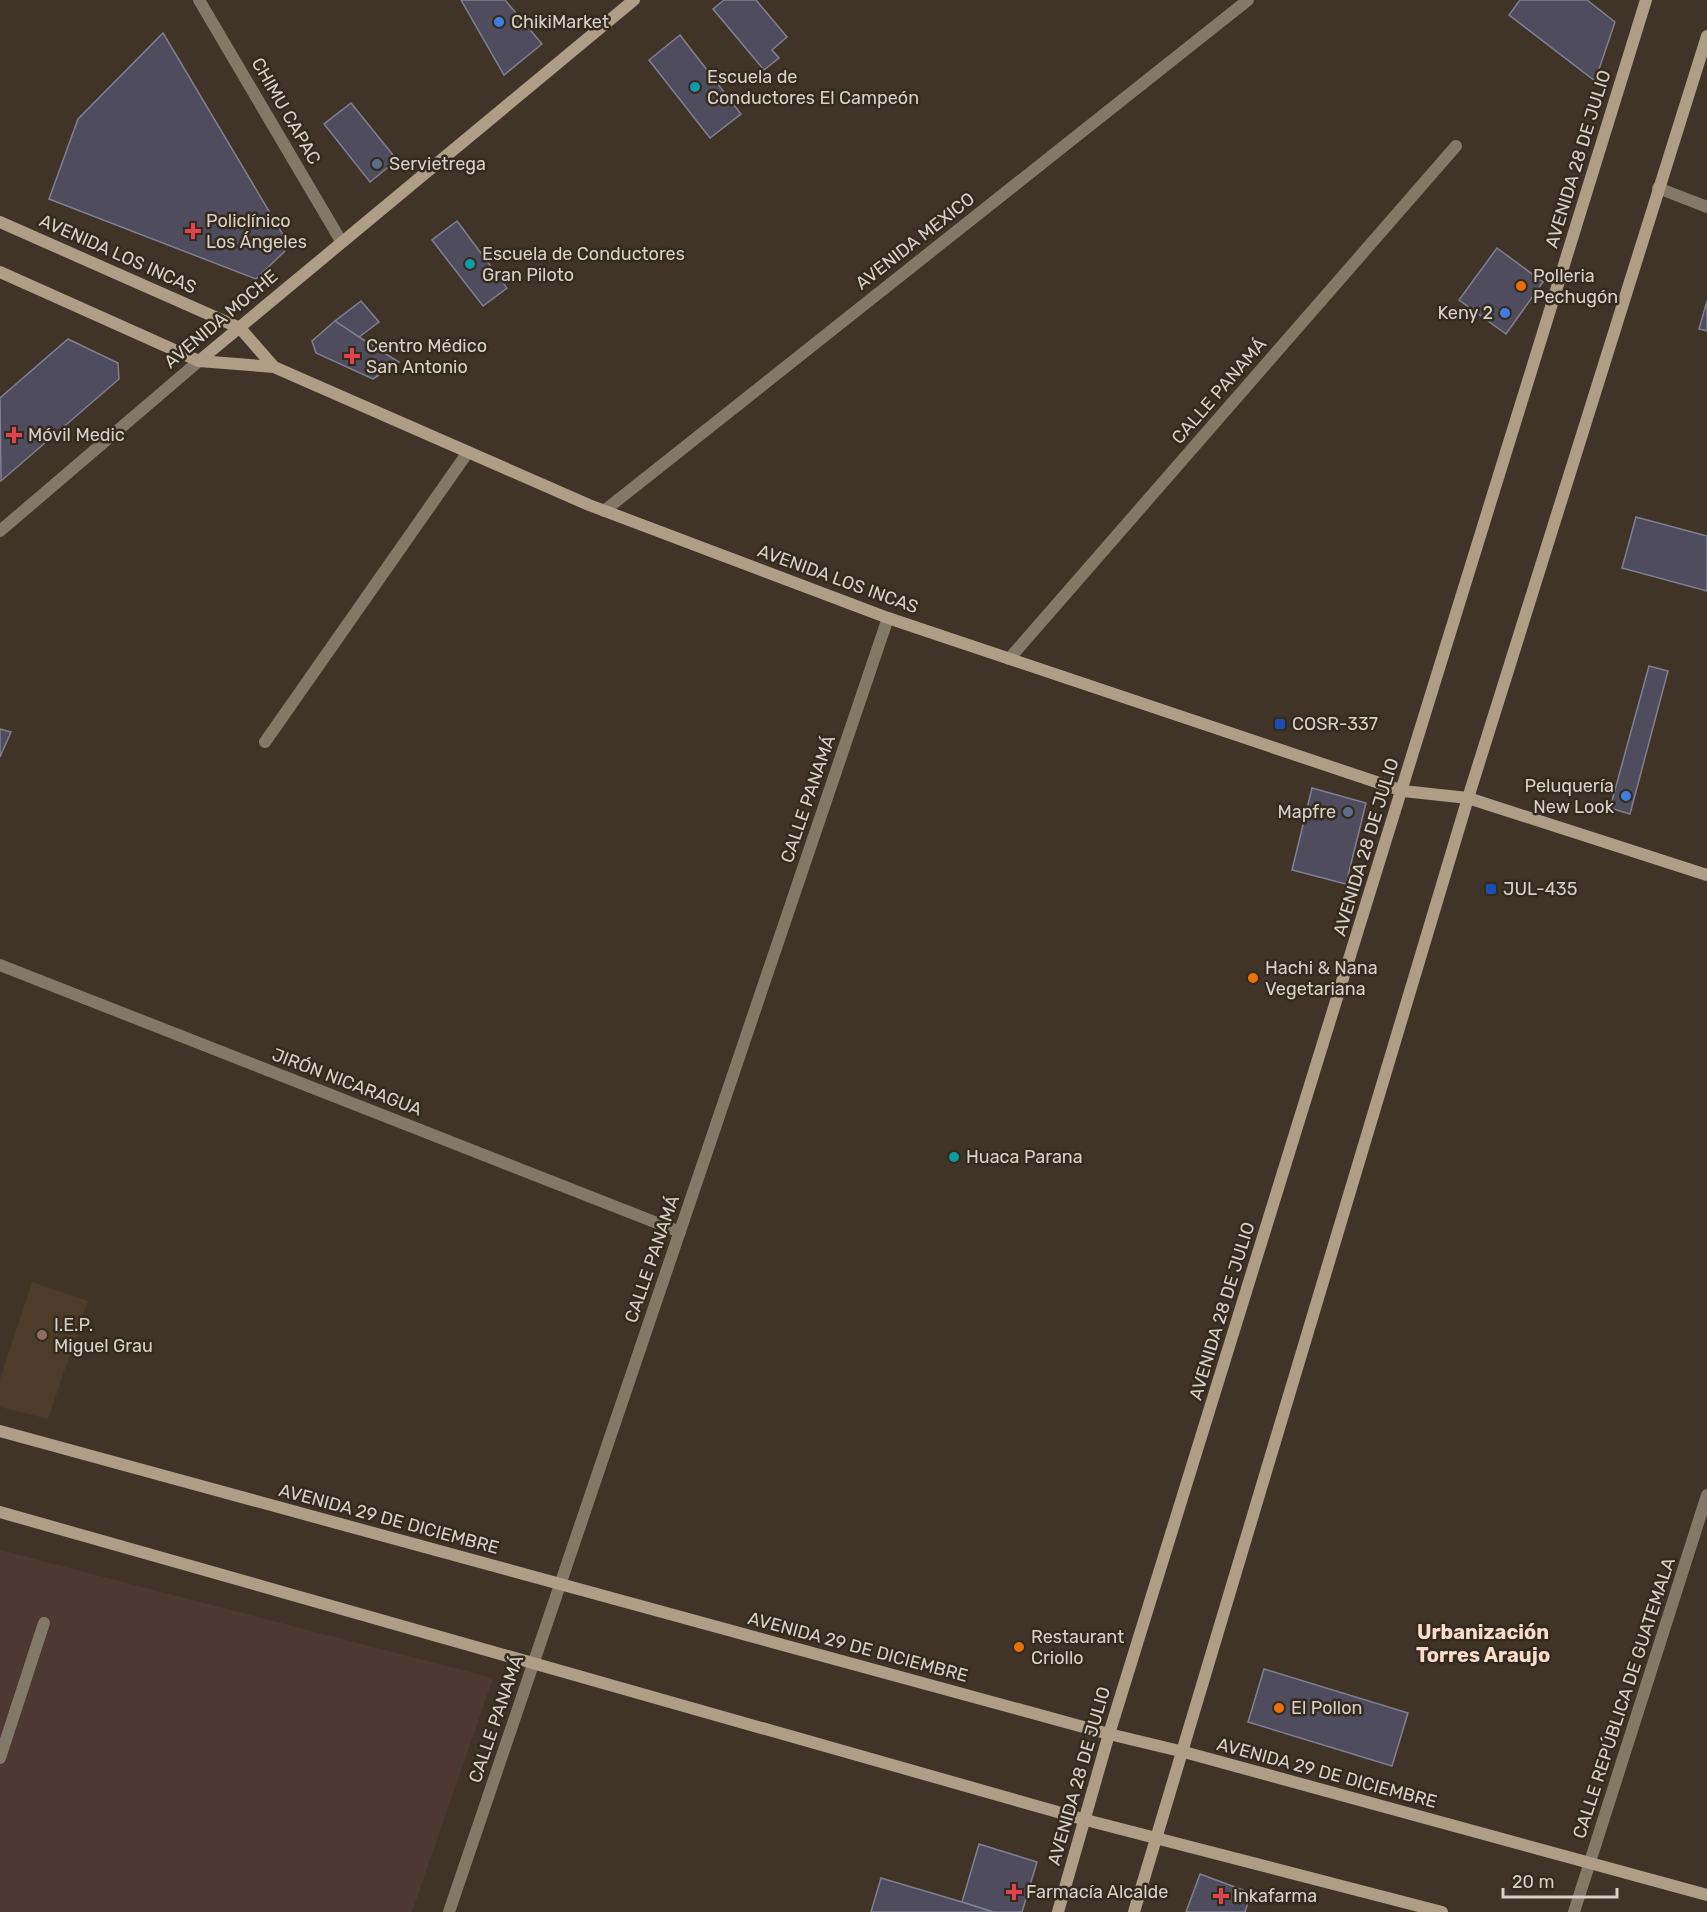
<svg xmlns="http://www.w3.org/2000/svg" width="1707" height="1912" viewBox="0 0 1707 1912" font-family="Rubik,sans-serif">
<rect width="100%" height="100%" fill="#3f3427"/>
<polygon fill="#4c3932" points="0,1550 493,1678 412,1912 0,1912"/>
<polygon fill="#4c3d2a" points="32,1282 88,1301 48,1419 0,1407 0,1379"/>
<g fill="#4e4c5d" stroke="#807f91" stroke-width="1.5">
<polygon points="461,0 505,0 542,44 504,75"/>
<polygon points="724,0 756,0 787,37 772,50 779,58 764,70 713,9"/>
<polygon points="1520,0 1587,0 1615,22 1595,81 1509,15"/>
<polygon points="163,33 288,243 284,252 256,279 49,199 78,119"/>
<polygon points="680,35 741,114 710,138 649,60"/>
<polygon points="351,103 397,160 370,182 324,124"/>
<polygon points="457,221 507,288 483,306 432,240"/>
<polygon points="1497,248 1543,282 1506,334 1459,300"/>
<polygon points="361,301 379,322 359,337 335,321"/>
<polygon points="1707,301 1707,331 1699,329"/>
<polygon points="335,321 359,337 399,362 373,379 316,353 312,341"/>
<polygon points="68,339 118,363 119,379 1,481 0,398"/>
<polygon points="1636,517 1707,536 1707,591 1622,568"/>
<polygon points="1649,666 1668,671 1630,814 1610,808"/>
<polygon points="0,729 11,732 0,757"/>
<polygon points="1312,788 1366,803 1346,884 1292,870"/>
<polygon points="1264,1669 1408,1713 1392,1766 1248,1722"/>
<polygon points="979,1844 1037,1862 1022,1912 993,1912 962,1902"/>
<polygon points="1200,1874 1251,1893 1245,1912 1186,1912"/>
<polygon points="881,1878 962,1902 993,1912 871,1912"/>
</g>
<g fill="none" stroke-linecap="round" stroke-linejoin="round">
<g stroke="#827969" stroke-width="12">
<polyline points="265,742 468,452"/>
<polyline points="0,1758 44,1623"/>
</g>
<g stroke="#827969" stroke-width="12">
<polyline points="199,0 341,241"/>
<polyline points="1658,188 1707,207"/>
<polyline points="604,511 1248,0"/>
<polyline points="0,531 199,361"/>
<polyline points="1009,659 1456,146"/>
<polyline points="0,965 680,1232"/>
<polyline points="449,1912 888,618"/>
<polyline points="1574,1912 1707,1495"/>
</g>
<g stroke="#ad9e85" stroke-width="12">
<polyline points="0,222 240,328 274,367"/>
<polyline points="0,272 199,361 274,367 589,505 888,618 1403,791 1468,798 1707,875"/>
<polyline points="199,361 634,0"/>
<polyline points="0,1431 1109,1734 1184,1752 1707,1895"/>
<polyline points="0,1512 1086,1820 1442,1912"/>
<polyline points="1058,1912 1109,1734 1646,0"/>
<polyline points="1134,1912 1468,798 1707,36"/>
</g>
</g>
<g fill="#3f7fe0" stroke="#342a1d" stroke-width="2">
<circle cx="499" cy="22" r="6"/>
<circle cx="1505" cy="313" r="6"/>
<circle cx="1626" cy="796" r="6"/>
</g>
<g fill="#0f9aa8" stroke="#342a1d" stroke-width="2">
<circle cx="695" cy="87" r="6"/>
<circle cx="470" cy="264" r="6"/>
<circle cx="954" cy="1157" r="6"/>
</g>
<g fill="#5c6f8a" stroke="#342a1d" stroke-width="2">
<circle cx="377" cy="164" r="6"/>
<circle cx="1348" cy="812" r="6"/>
</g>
<g fill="#e0444e" stroke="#342a1d" stroke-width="2">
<path d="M190 222h6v6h6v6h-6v6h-6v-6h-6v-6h6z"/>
<path d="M349 347h6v6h6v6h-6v6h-6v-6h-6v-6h6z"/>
<path d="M11 426h6v6h6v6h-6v6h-6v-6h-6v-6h6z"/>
<path d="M1011 1883h6v6h6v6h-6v6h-6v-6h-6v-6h6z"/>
<path d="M1218 1887h6v6h6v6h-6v6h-6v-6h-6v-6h6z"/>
</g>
<g fill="#e8710a" stroke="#342a1d" stroke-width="2">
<circle cx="1521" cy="286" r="6"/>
<circle cx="1253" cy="978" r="6"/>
<circle cx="1019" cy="1647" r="6"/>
<circle cx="1279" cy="1708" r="6"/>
</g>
<g fill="#1a4fb4" stroke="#342a1d" stroke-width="2">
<rect x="1274" y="718" width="12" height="12" rx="3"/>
<rect x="1485" y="883" width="12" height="12" rx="3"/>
</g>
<circle fill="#8d6e63" stroke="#342a1d" stroke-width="2" cx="42" cy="1335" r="6"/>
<g text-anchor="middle" stroke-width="5" stroke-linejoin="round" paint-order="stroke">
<g font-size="18" fill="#d7d0c8" stroke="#342a1d" text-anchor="start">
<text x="511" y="28">ChikiMarket</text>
<text x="707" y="83">Escuela de<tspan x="707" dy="21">Conductores El Campeón</tspan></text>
<text x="389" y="170">Servietrega</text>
<text x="206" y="227">Policlínico<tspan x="206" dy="21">Los Ángeles</tspan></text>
<text x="482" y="260">Escuela de Conductores<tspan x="482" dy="21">Gran Piloto</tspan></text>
<text x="1533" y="282">Polleria<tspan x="1533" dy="21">Pechugón</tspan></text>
<text x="1493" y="319" text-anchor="end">Keny 2</text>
<text x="366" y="352">Centro Médico<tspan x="366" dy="21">San Antonio</tspan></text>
<text x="28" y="441">Móvil Medic</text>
<text x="1292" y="730">COSR-337</text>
<text x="1614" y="792" text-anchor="end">Peluquería<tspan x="1614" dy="21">New Look</tspan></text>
<text x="1336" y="818" text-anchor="end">Mapfre</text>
<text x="1503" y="895">JUL-435</text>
<text x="1265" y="974">Hachi &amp; Nana<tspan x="1265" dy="21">Vegetariana</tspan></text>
<text x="966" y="1163">Huaca Parana</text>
<text x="54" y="1331">I.E.P.<tspan x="54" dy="21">Miguel Grau</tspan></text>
<text x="1031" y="1643">Restaurant<tspan x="1031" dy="21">Criollo</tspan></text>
<text x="1291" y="1714">El Pollon</text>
<text x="1026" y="1898">Farmacía Alcalde</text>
<text x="1233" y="1902">Inkafarma</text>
</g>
<g font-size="18" fill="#d7d0c8" stroke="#342a1d">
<text transform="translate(286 111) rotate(60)" y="6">CHIMU CAPAC</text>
<text transform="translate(1578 159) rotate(-73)" y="6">AVENIDA 28 DE JULIO</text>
<text transform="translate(915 241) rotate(-38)" y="6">AVENIDA MEXICO</text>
<text transform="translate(118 254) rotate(24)" y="6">AVENIDA LOS INCAS</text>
<text transform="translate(221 319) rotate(-40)" y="6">AVENIDA MOCHE</text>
<text transform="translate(1219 391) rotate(-49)" y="6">CALLE PANAMÁ</text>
<text transform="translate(838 579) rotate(20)" y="6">AVENIDA LOS INCAS</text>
<text transform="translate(808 799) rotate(-71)" y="6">CALLE PANAMÁ</text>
<text transform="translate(1366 847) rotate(-73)" y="6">AVENIDA 28 DE JULIO</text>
<text transform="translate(347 1082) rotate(21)" y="6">JIRÓN NICARAGUA</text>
<text transform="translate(652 1259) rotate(-71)" y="6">CALLE PANAMÁ</text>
<text transform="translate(1222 1311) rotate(-73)" y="6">AVENIDA 28 DE JULIO</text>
<text transform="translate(389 1519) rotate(15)" y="6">AVENIDA 29 DE DICIEMBRE</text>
<text transform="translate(858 1647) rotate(15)" y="6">AVENIDA 29 DE DICIEMBRE</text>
<text transform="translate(1624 1698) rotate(-72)" y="6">CALLE REPÚBLICA DE GUATEMALA</text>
<text transform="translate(496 1719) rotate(-71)" y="6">CALLE PANAMÁ</text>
<text transform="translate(1327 1773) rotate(15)" y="6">AVENIDA 29 DE DICIEMBRE</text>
<text transform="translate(1079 1776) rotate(-74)" y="6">AVENIDA 28 DE JULIO</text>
</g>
<g font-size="20" font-weight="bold" fill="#f9ddca" stroke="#342a1d">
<text x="1483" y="1639">Urbanización<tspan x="1483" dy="23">Torres Araujo</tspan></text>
</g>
</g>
<path d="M1503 1888v9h114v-9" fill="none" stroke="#d7d0c8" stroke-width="3"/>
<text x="1512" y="1888" font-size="18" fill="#d7d0c8" stroke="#342a1d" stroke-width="4.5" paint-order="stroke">20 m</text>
</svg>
